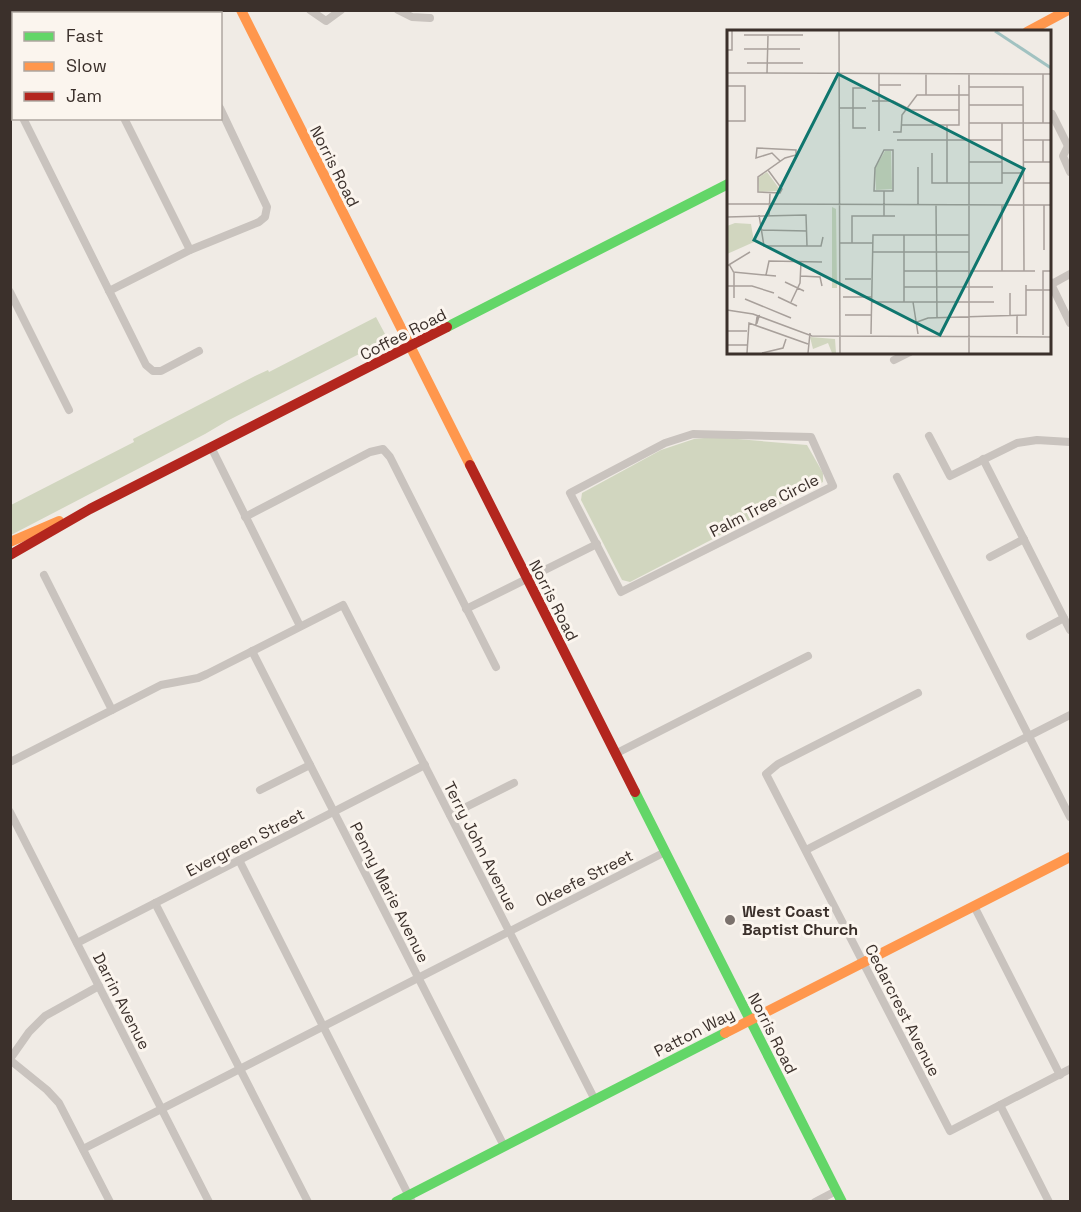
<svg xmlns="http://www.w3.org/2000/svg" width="1081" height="1212" viewBox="0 0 1081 1212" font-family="'Space Grotesk',sans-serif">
<rect width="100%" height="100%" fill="#f0ebe5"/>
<g fill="#d1d6bf">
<polygon points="376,317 385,334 379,344 227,421 205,434 11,535 11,505 134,442 133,439 255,376 268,370 269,372"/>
<polygon points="714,437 807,445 823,473 823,482 630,582 622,580 581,500 582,493 661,450 694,439"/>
</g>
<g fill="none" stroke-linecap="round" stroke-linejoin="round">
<g stroke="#c9c3be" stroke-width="8">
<polyline points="310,10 326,21 341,10"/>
<polyline points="398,10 412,17 430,18"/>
<polyline points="75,14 80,10"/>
<polyline points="175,14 181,10"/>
<polyline points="10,45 14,43"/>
<polyline points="10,94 14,100"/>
<polyline points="1050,115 1052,114 1068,146 1070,147"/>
<polyline points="23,118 146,365 153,371 161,371 199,351"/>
<polyline points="124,118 190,250"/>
<polyline points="1068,146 1063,156 1070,172"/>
<polyline points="1050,282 1070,323"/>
<polyline points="1050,285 1070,274"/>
<polyline points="109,291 190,250 259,222 265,217 267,207 220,108"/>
<polyline points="10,292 69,410"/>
<polyline points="894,360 910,352"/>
<polygon points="693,434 811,437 833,486 621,592 570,493 665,443"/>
<polyline points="929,436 950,476 1017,443 1037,440 1070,442"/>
<polyline points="211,447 300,626"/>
<polyline points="983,459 1070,630"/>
<polyline points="897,477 1070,817"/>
<polyline points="245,517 370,452 383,449 390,457 496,667"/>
<polyline points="990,557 1024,539"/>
<polyline points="44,575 112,710"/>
<polyline points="466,609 597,544"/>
<polyline points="1030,636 1064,618"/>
<polyline points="252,651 504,1146"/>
<polyline points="918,693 778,764 766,774 950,1131 1070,1069"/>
<polyline points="615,754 808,656"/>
<polyline points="10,762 161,685 198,678 207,674 343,605 595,1100"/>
<polyline points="260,790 310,765"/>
<polyline points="10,812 209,1202"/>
<polyline points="450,815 514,783"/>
<polyline points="806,850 1070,715"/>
<polyline points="239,860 412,1202"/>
<polyline points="155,903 308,1202"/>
<polyline points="974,906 1060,1075"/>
<polyline points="77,943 425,765"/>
<polyline points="10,1059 29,1032 45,1016 99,986"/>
<polyline points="10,1060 47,1090 59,1103 110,1202"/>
<polyline points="1000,1105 1049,1202"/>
<polyline points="83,1149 665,852"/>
<polyline points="815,1202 836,1191"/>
</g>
<g stroke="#63d668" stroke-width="10">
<polyline points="447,327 728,184"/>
<polyline points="635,792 842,1202"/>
<polyline points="396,1202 725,1033"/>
</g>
<g stroke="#ff974d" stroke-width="10">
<polyline points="241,10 470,465"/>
<polyline points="1027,32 1068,10"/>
<polyline points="10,542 59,521"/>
<polyline points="725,1033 1070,857"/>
</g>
<g stroke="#b3261e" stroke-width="10">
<polyline points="470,465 635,792"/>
<polyline points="10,555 90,509 447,327"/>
</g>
</g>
<circle fill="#7a716c" stroke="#fbf5ee" stroke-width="2" cx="730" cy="920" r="6"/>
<g text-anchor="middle" stroke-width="6" stroke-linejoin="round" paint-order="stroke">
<g font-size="16" fill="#3b302b" stroke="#fbf5ee">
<text transform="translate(335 166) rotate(63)" y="6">Norris Road</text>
<text transform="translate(403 334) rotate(-27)" y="6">Coffee Road</text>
<text transform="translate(764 505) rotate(-27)" y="6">Palm Tree Circle</text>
<text transform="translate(554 600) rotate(63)" y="6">Norris Road</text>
<text transform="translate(245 842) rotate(-27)" y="6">Evergreen Street</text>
<text transform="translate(481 846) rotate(63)" y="6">Terry John Avenue</text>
<text transform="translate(584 878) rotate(-27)" y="6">Okeefe Street</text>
<text transform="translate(390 892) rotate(63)" y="6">Penny Marie Avenue</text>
<text transform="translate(122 1001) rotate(63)" y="6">Darrin Avenue</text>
<text transform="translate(903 1010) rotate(63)" y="6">Cedarcrest Avenue</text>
<text transform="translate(694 1032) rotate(-27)" y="6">Patton Way</text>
<text transform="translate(773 1033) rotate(63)" y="6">Norris Road</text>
</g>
<g font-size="16" font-weight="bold" fill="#3b302b" stroke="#fbf5ee" text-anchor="start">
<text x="742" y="917">West Coast<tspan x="742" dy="18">Baptist Church</tspan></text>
</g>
</g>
<g transform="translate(727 30)">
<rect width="324" height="324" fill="#f0ebe5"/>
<path d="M158,121h6l1,38 -16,1 -1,-22zM40,142l14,19 -22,1 -1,-14zM105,177l4,2 1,79h-5zM8,193l16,1 3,18 -27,12v-28zM83,307l25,2 1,14h-4l-4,-10 -15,6z" fill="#d1d6bf"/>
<path fill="none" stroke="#a1c2c1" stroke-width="3" d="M268,1l56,37"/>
<path fill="none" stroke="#a8a09b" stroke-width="1.5" d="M112,1l1,322M17,5h59M17,19h56M0,20h5v-19M20,33h56M0,43l324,1M40,43l1,-37M242,44v279M152,55h22M0,56h18v35h-18M242,57h54l1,184M133,58h6h-13v40h13h-6M199,65v-21M145,71h21l18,9h48M242,75h54M112,78h27h-6M242,93h82M316,93v-49M174,95h58v-40M220,95v58M152,101v-57M166,102h8l1,-17 15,-20h52M170,110h105M296,110h28M316,110v22M157,120h9v41h-19l1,-23zM205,123v30h70v-60M242,132h33M296,132h28M191,137v38M41,140l14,19 -2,4 -22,-1v-15l27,-19 11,-3v-5l-39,-2 -1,10 16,-5 8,8M275,143h21M296,153h28M0,174l324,1M209,175l1,112M317,175v45M32,185l5,31h57l2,-9M42,185l1,-22M157,186v-25M0,187l79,-2 1,31M35,200l45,1M177,205v67M112,213h34M125,213v-27h43M146,222h96M2,234l5,9v25M0,236l23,-14M177,241h131M275,241v-66M6,242l43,4M39,245l3,-14 53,1M74,246l19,1 2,9M118,249h26M58,252l19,9M0,256h25l22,7M177,257h89M299,260h25M283,263v22M51,267l19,9M116,267h28M18,269l46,19M64,272l9,-19 1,-21M144,272h123M186,272l5,32M0,280l26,4 59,22 239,1M118,285h26M32,286l-2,7 -1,1 1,-7zM190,292l11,-4 98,-3v-30M0,301h20M144,304l2,-99h96M290,304v-19M316,305v-64h8M0,315h20M20,323l2,-30 59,21M35,323l21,-5 3,-9M81,323l2,-20"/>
<path fill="#0f766e" fill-opacity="0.15" stroke="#0f766e" stroke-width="3" d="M111,44l186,95 -84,166 -186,-95z"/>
<rect width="324" height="324" fill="none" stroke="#3b302b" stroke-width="3"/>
</g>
<rect width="1081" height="1212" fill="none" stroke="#3b302b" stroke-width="24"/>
<rect x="12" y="12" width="210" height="108" fill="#fbf5ee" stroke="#aea6a0" stroke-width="1.5"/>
<rect x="24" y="32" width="30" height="9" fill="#63d668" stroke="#aea6a0" stroke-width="1.5"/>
<text x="66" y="42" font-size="18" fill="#3b302b">Fast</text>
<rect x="24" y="62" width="30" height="9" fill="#ff974d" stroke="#aea6a0" stroke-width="1.5"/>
<text x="66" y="72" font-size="18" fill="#3b302b">Slow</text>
<rect x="24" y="92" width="30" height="9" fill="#b3261e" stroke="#aea6a0" stroke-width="1.5"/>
<text x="66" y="102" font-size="18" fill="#3b302b">Jam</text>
</svg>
